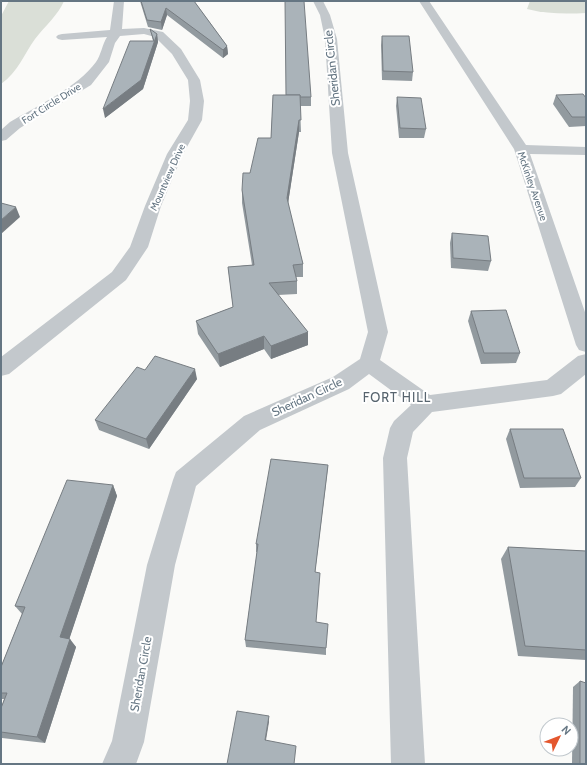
<svg xmlns="http://www.w3.org/2000/svg" width="587" height="765" viewBox="0 0 587 765" font-family="Cabin,sans-serif">
<rect width="100%" height="100%" fill="#fafaf8"/>
<g fill="#dadfd7">
<path d="M9,1h55c-5,13 -20,26 -29,38 -11,15 -17,33 -34,45v-68z"/>
<path d="M530,1h56v12c-21,1 -39,1 -59,-4z"/>
</g>
<g fill="none" stroke-linecap="round" stroke-linejoin="round">
<g fill="#c3c8cc" fill-rule="evenodd">
<path d="M114,1h10l-2,28 22,-1 19,4 18,17 19,31 4,21 -2,19 -19,34 -22,52 -13,41 -22,33 -117,94 -8,2v-19l111,-85 18,-25 15,-41 22,-52 21,-34 2,-19 -2,-21 -16,-26 -17,-17 -11,-3 -24,2 -5,7 -6,19 -18,23 -71,43 -14,12 -5,1v-11l9,-8c27,-16 68,-35 86,-60 5,-7 6,-17 11,-25l-45,3 -4,-1 -2,-2 2,-2 4,-1 48,-4z"/>
<polygon points="313,1 323,1 330,15 337,39 348,153 388,332 380,360 430,395 547,380 578,356 586,354 586,374 561,394 553,396 432,412 413,432 407,458 425,764 391,764 383,458 390,428 394,421 411,405 369,374 349,389 260,430 196,486 175,565 144,742 136,764 102,764 112,741 147,565 173,480 176,472 244,416 333,377 360,359 368,332 332,153 325,39 320,15"/>
<polygon points="419,1 429,1 526,145 586,147 586,155 530,154 586,315 586,352 579,350 576,345 514,149"/>
</g>
</g>
<g fill="#929a9f">
<polygon points="140,1 194,1 227,46 228,54 223,58 167,15 162,30 148,27"/>
<polygon points="150,29 157,34 158,42 143,89 105,118 153,41"/>
<polygon points="382,36 413,72 412,81 382,80 381,45"/>
<polygon points="273,95 311,97 311,106 300,106 301,132 299,132 288,203 303,264 303,277 296,277 297,281 297,294 278,295 308,332 308,345 271,359 264,349 220,367 198,334 196,321 233,307 228,267 252,265 242,203 242,190 250,173 271,138"/>
<polygon points="556,95 586,98 586,126 569,127 553,104"/>
<polygon points="397,97 426,129 424,138 399,138 396,106"/>
<polygon points="452,233 491,261 488,271 451,268 450,243"/>
<polygon points="471,311 520,353 516,363 481,364 468,321"/>
<polygon points="145,370 197,379 149,449 99,430 95,420"/>
<polygon points="510,429 581,478 575,487 520,488 506,439"/>
<polygon points="328,465 315,572 316,622 326,648 326,655 246,647 245,640 257,552 256,552 256,544"/>
<polygon points="113,485 117,496 69,639 76,647 45,743 2,738 1,737 1,708 4,699 1,699 1,667 22,614 15,606"/>
<polygon points="508,547 586,551 586,660 518,656 501,559"/>
<polygon points="580,681 586,764 572,764 573,687"/>
</g>
<g fill="#777d82">
<polygon points="166,8 167,15 162,30 161,22"/>
<polygon points="157,34 158,42 143,89 105,118 103,109 141,80"/>
<polygon points="227,46 228,54 223,58 223,50"/>
<polygon points="299,120 299,132 287,210 287,198"/>
<polygon points="16,207 20,217 1,234 1,220"/>
<polygon points="308,332 308,345 271,359 271,346"/>
<polygon points="264,336 264,349 220,367 218,354"/>
<polygon points="195,369 197,379 149,449 146,439"/>
<polygon points="328,465 327,475 314,581 315,572"/>
<polygon points="113,485 117,496 67,646 60,637"/>
<polygon points="70,639 76,647 45,743 37,737"/>
<polygon points="269,716 269,722 265,746 265,740"/>
</g>
<g fill="#aab3b9" stroke="#777d82">
<polygon points="141,1 194,1 227,46 223,50 166,8 161,22 147,20"/>
<polygon points="285,1 304,1 311,97 300,97 300,95 286,95"/>
<polygon points="150,29 157,34 141,80 103,109 130,41 154,41"/>
<polygon points="382,36 409,36 413,72 383,71"/>
<polygon points="583,94 586,98 586,117 572,117 556,95"/>
<polygon points="273,95 300,95 301,120 299,120 287,198 303,264 293,265 297,281 269,283 308,332 271,346 264,336 218,354 196,321 233,307 228,267 254,265 242,190 243,173 250,173 258,138 271,138"/>
<polygon points="397,97 421,98 426,129 400,128"/>
<polygon points="1,203 16,207 1,220"/>
<polygon points="452,233 488,236 491,261 453,258"/>
<polygon points="506,310 520,353 484,353 471,311"/>
<polygon points="155,356 195,369 146,439 95,420 137,367 145,370"/>
<polygon points="510,429 563,429 581,478 524,478"/>
<polygon points="271,459 328,465 315,572 320,573 316,622 328,624 326,648 245,640 258,544 256,544"/>
<polygon points="67,480 113,485 60,637 70,639 37,737 1,732 1,708 7,693 1,693 1,667 25,607 15,606"/>
<polygon points="508,547 586,551 586,650 525,646"/>
<polygon points="580,681 586,683 586,764 580,764"/>
<polygon points="237,711 269,716 265,740 296,746 294,764 227,764"/>
</g>
<g text-anchor="middle" stroke-width="4" stroke-linejoin="round" paint-order="stroke">
<g font-size="10" fill="#657683" stroke="#fff">
<text transform="translate(51 103) rotate(-32)" y="4">Fort Circle Drive</text>
<text transform="translate(167 177) rotate(-66)" y="4">Mountview Drive</text>
<text transform="translate(533 186) rotate(71)" y="4">McKinley Avenue</text>
</g>
<g font-size="12" fill="#657683" stroke="#fff">
<text transform="translate(332 68) rotate(-96)" y="4">Sheridan Circle</text>
<text transform="translate(307 397) rotate(-25)" y="4">Sheridan Circle</text>
<text transform="translate(141 674) rotate(-80)" y="4">Sheridan Circle</text>
</g>
<g font-size="13" letter-spacing="1" fill="#57646e" stroke="#fff">
<text x="397" y="402">FORT HILL</text>
</g>
</g>
<rect width="587" height="765" fill="none" stroke="#657683" stroke-width="4"/>
<g transform="translate(559 737) rotate(47)"><circle r="19" fill="#ffffff" stroke="#c1c8cd"/>
<path d="M0-3L7 15L0 10L-7 15Z" fill="#e4572e"/>
<text y="-6" font-size="11" font-weight="bold" text-anchor="middle" fill="#657683">N</text>
</g>
</svg>
